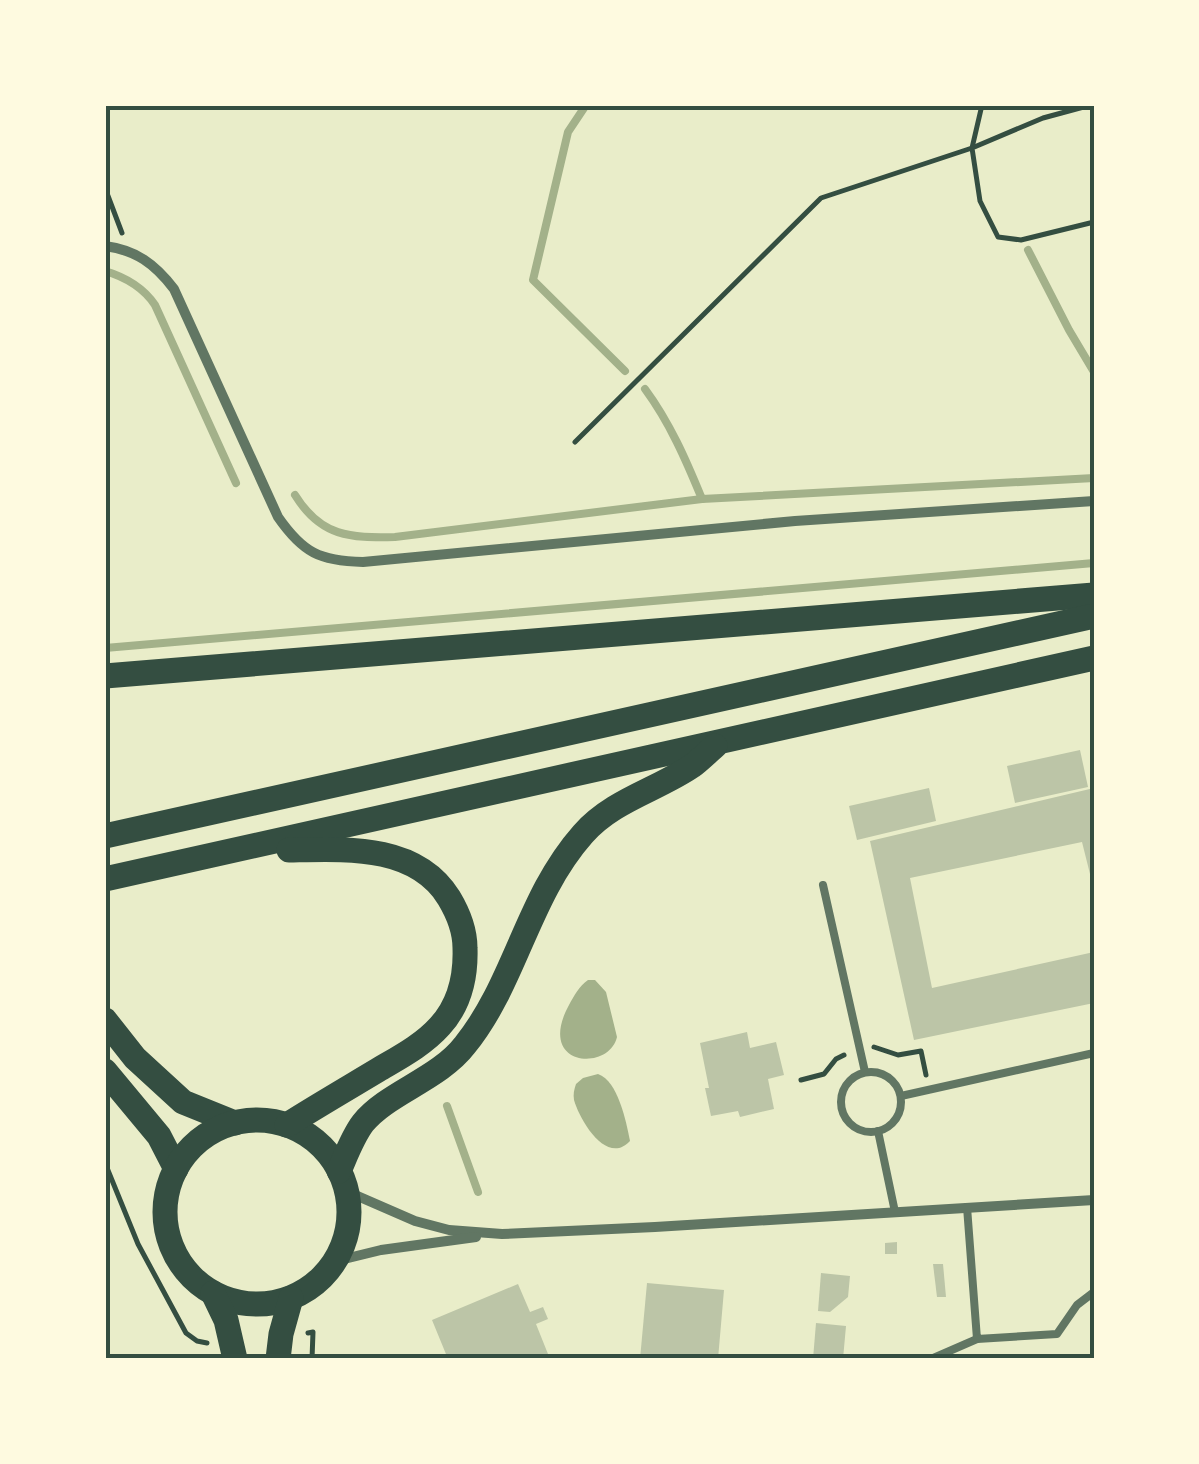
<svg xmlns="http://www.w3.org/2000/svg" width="1199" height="1464" viewBox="0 0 1199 1464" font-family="Helvetica,sans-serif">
<rect width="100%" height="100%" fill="#e9edc9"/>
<g fill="#a3b18a">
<path d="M588,980h7l11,12 11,45c-8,35 -82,30 -48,-32 5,-9 10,-19 19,-25z"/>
<path d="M598,1074c20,7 28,47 32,67 -23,25 -50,-20 -56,-41 -1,-6 0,-10 2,-16l7,-6z"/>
</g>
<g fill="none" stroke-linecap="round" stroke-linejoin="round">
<g stroke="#a3b18a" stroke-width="8">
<polyline points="586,105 568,132 533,280 625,371"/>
<polyline points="1028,250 1069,330 1094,372"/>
<path d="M105,271c20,6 38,16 50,34l81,178"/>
<path d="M645,389c25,34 41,71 57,110l392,-21"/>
<path d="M295,495c26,42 55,43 100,42l307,-38"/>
<polyline points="105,648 1094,563"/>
<polyline points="447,1106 478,1192"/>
</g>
</g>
<g fill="#bcc5a7">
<polygon points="1080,750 1088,787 1015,803 1007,766"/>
<polygon points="929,788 936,821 857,840 849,806"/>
<polygon points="1094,788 1094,890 1082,842 910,878 932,988 1094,952 1094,1003 914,1040 870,841"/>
<polygon points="747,1032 750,1048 776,1042 784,1075 768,1079 774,1109 740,1117 738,1111 711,1116 705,1088 709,1088 700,1043"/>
<polygon points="897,1242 897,1254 885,1254 885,1243"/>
<polygon points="933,1264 943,1264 946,1297 937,1297"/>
<polygon points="821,1273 850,1276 848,1297 830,1312 818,1311"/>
<polygon points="647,1283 724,1290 718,1359 640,1359"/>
<polygon points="518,1284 530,1312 543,1307 548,1319 536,1324 550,1359 448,1359 432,1320"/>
<polygon points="816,1323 846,1326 843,1359 813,1359"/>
</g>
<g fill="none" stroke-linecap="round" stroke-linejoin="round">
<g stroke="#344e41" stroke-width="5">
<polyline points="1091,105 1043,118 972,148 980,201 998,237 1021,240 1094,222"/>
<polyline points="105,188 122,233"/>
<polyline points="575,442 821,198 972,148 982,105"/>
<polyline points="874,1047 898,1055 921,1051 926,1075"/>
<polyline points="801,1080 824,1074 836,1059 844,1055"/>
<polyline points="105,1163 138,1244 186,1333 197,1341 207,1343"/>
<polyline points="308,1333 313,1332 312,1359"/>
</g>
<g stroke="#617663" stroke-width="8">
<polyline points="823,885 865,1072"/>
<circle cx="871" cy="1102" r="30"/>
<polyline points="901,1096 1094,1053"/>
<polyline points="878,1131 895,1212"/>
<polyline points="967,1207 977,1339 1057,1334 1077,1305 1094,1292"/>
<polyline points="931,1359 977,1339"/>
</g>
<g stroke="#617663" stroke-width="10">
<path d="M105,246c31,4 50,18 69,43l104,228c25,36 42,44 85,45l432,-41 299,-20"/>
<polyline points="346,1191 415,1221 449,1230 502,1234 655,1227 1094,1200"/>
<polyline points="336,1261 381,1250 476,1237"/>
</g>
<g stroke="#344e41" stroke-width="25">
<polyline points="105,1020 135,1058 183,1102 235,1123"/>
<polyline points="105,1071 159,1136 176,1169"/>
<circle cx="257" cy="1212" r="92"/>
<polyline points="213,1293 226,1320 235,1359"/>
<polyline points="278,1359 281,1334 291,1298"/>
</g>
<g stroke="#344e41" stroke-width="25">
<polyline points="105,676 1094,595"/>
<polyline points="105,836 1094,616"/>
<polyline points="105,879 1094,658"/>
<path d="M287,1125c30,-19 61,-37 91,-55 22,-13 45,-25 62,-44 20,-22 26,-49 25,-78 0,-17 -7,-35 -16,-50 -33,-54 -104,-49 -160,-48"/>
<path d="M339,1171c7,-16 14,-35 24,-48 24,-30 76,-44 102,-78 51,-63 62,-148 118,-211 30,-34 74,-44 109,-68 8,-6 16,-14 23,-20"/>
</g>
</g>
<rect width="1199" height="1464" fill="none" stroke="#fefae0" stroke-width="215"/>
<rect x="108" y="108" width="984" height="1248" fill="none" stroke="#344e41" stroke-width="4"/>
</svg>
